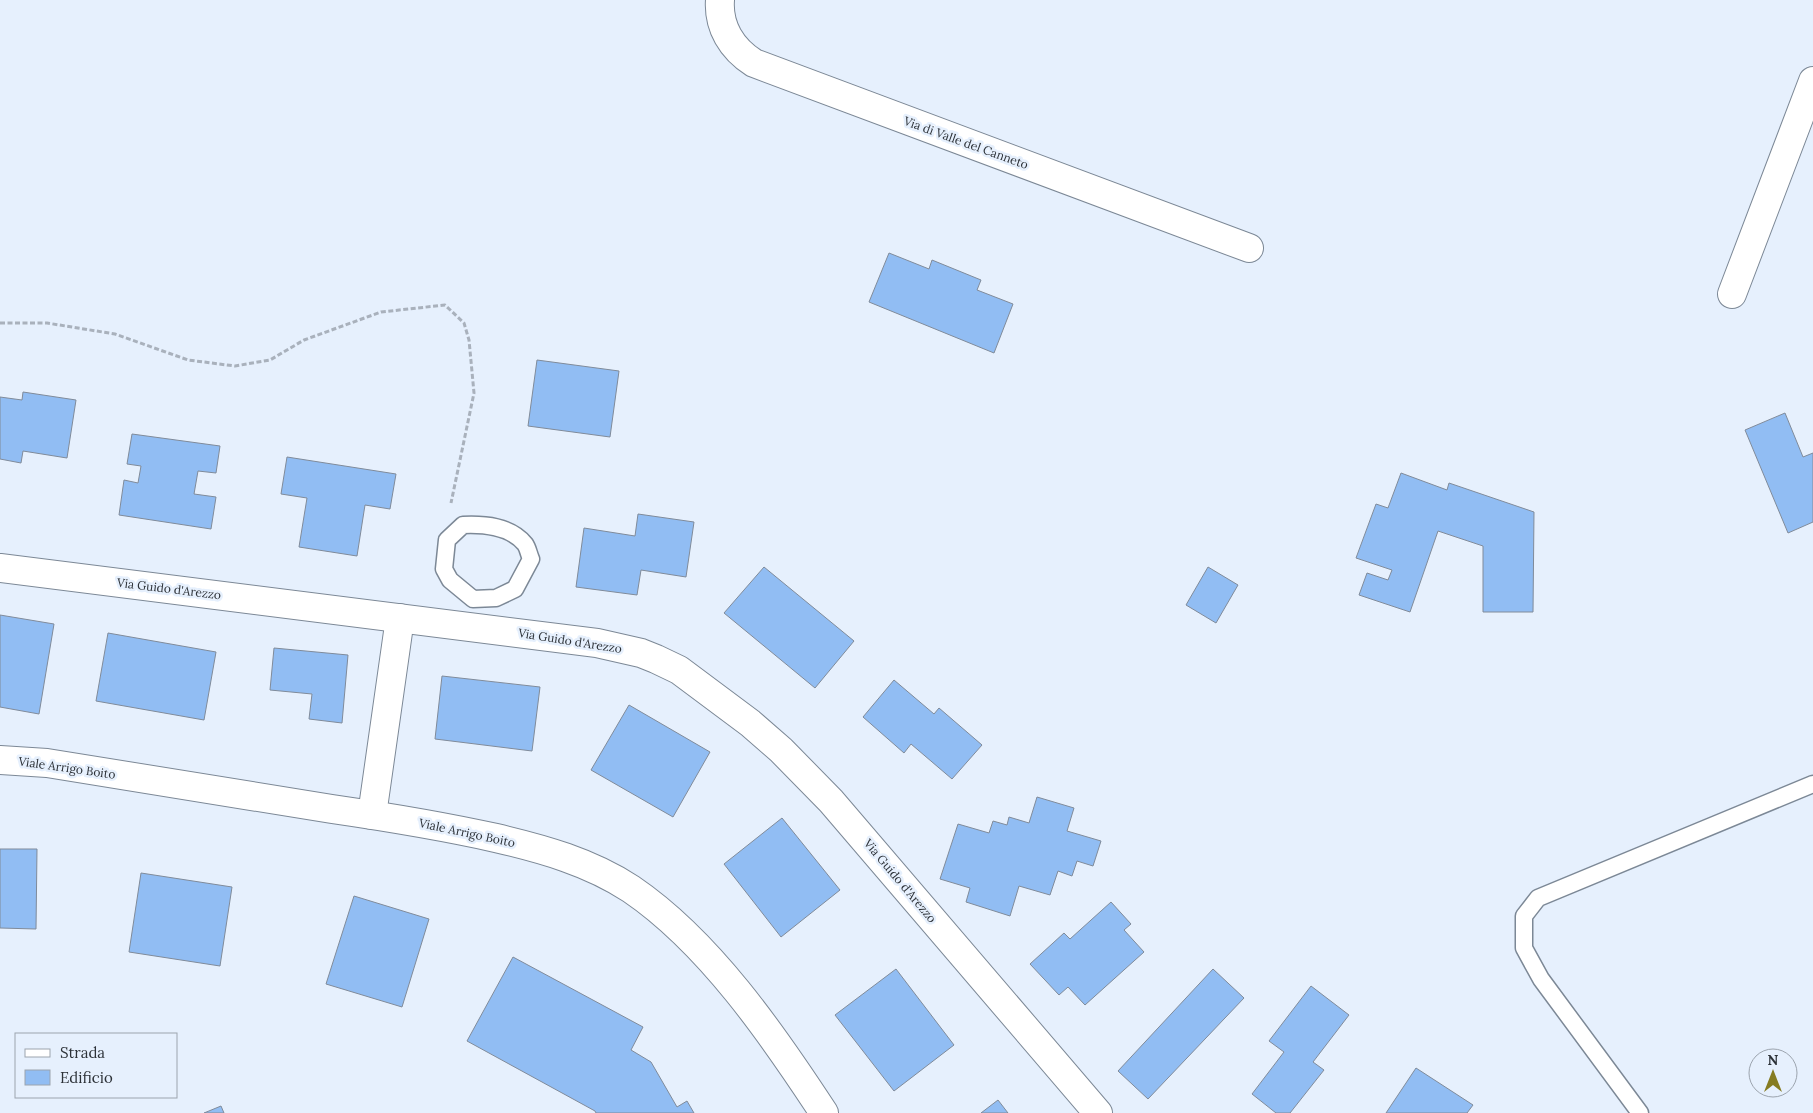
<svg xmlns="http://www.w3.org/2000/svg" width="1813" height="1113" viewBox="0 0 1813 1113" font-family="Lora,serif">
<rect width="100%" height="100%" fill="#e6f0fd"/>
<g fill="#91bdf3" stroke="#808b9a">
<polygon points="889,253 929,269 932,260 981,280 977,290 1013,304 994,353 869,302"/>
<polygon points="537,360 619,371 610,437 528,426"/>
<polygon points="23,392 76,400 67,458 23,451 21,463 0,459 0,397 22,400"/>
<polygon points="1785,413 1803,457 1813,453 1813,522 1788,533 1745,430"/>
<polygon points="132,434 220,446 216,473 198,471 194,494 216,497 211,529 119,515 124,480 138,483 141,466 127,464"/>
<polygon points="287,457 396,474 390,509 365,505 357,556 299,547 307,498 281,494"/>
<polygon points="1401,473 1447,490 1449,483 1534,512 1533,612 1483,612 1483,546 1438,531 1410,612 1359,595 1367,573 1388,580 1392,570 1356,558 1376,504 1388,508"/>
<polygon points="638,514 694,522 686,577 641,570 637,595 576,587 584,528 635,536"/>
<polygon points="764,567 854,641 815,688 724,613"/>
<polygon points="1208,567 1238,585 1216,623 1186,605"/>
<polygon points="0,615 54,624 39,714 0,707"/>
<polygon points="108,633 216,652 204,720 96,701"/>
<polygon points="274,648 348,655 342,723 309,719 312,694 270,690"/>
<polygon points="442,676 540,687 532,751 435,739"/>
<polygon points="894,680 934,714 939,708 982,745 952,779 911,744 904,753 863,717"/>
<polygon points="629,705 710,752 673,817 591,770"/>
<polygon points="1037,797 1074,808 1067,831 1101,841 1093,866 1077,861 1072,876 1058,871 1050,895 1019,886 1010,916 966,902 970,888 940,879 958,824 989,833 993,821 1007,825 1009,817 1029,823"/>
<polygon points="782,818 840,890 781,937 724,864"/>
<polygon points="0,849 37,849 36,929 0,928"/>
<polygon points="141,873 232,887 220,966 129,952"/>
<polygon points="354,896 429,919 402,1007 326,984"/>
<polygon points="1111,902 1131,924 1124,930 1144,952 1085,1005 1068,987 1059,995 1030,964 1064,933 1070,939"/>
<polygon points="513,957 643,1027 631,1050 651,1062 677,1107 687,1101 694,1113 596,1113 595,1111 467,1041"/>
<polygon points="896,969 954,1045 894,1091 835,1015"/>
<polygon points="1213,969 1244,998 1148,1099 1118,1071"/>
<polygon points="1311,986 1349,1015 1313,1062 1324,1070 1290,1113 1276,1113 1252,1094 1284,1052 1269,1041"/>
<polygon points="1416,1068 1473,1105 1467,1113 1386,1113"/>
<polygon points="998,1100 1008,1113 981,1113"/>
<polygon points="221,1106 224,1113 204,1113"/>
</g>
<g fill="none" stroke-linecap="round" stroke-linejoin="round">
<g stroke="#7c8896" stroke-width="19">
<g id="lane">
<path d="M463,525c22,-1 47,1 62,19 3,4 4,11 6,15l-16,30 -19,9 -23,1 -23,-19 -6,-11 3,-29z"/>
<polyline points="1640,1113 1541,979 1524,948 1524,916 1538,898 1813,784"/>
</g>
</g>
<g stroke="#7c8896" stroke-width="30">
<g id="street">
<path d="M720,0c-2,27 12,49 34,63l495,185"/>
<polyline points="1732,294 1813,81"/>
<polyline points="0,568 597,643 641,653 656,659 679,670 750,723 781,750 831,801 1098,1113"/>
<path d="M0,760l47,3c95,15 190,30 285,46 55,8 110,17 164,29 47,11 94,24 135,51 78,53 142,146 193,224"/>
<polyline points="372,815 400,618"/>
</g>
</g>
<polyline stroke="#a9b1bc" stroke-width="3" stroke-dasharray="5 2.5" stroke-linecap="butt" points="0,323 47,323 115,334 188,360 235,366 270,360 304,340 381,312 445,305 464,323 469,340 474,393 451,503"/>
<use href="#lane" stroke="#fff" stroke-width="16"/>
<use href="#street" stroke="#fff" stroke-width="28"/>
</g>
<g text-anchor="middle" stroke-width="5" stroke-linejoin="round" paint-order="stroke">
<g font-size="12" fill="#2c3137" stroke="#e6f0fd">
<text transform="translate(966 143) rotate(20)" y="4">Via di Valle del Canneto</text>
<text transform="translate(169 589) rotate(7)" y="4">Via Guido d'Arezzo</text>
<text transform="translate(570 641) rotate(9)" y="4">Via Guido d'Arezzo</text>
<text transform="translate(67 768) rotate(8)" y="4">Viale Arrigo Boito</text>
<text transform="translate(467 833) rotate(12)" y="4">Viale Arrigo Boito</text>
<text transform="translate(900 881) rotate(50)" y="4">Via Guido d'Arezzo</text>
</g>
</g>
<rect x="15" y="1033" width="162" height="65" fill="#e6f0fd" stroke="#9ca4ae"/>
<rect x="25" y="1049" width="25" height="8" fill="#ffffff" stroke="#9ca4ae"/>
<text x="60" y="1058" font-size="15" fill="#2c3137">Strada</text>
<rect x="25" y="1070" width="25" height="15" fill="#91bdf3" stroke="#9ca4ae"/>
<text x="60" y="1083" font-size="15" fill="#2c3137">Edificio</text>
<g transform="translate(1773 1073)"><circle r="24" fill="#e6f0fd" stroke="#9ca4ae"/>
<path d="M0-4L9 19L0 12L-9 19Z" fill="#867c22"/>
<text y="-8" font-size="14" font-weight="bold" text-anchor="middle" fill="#2c3137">N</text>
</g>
</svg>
